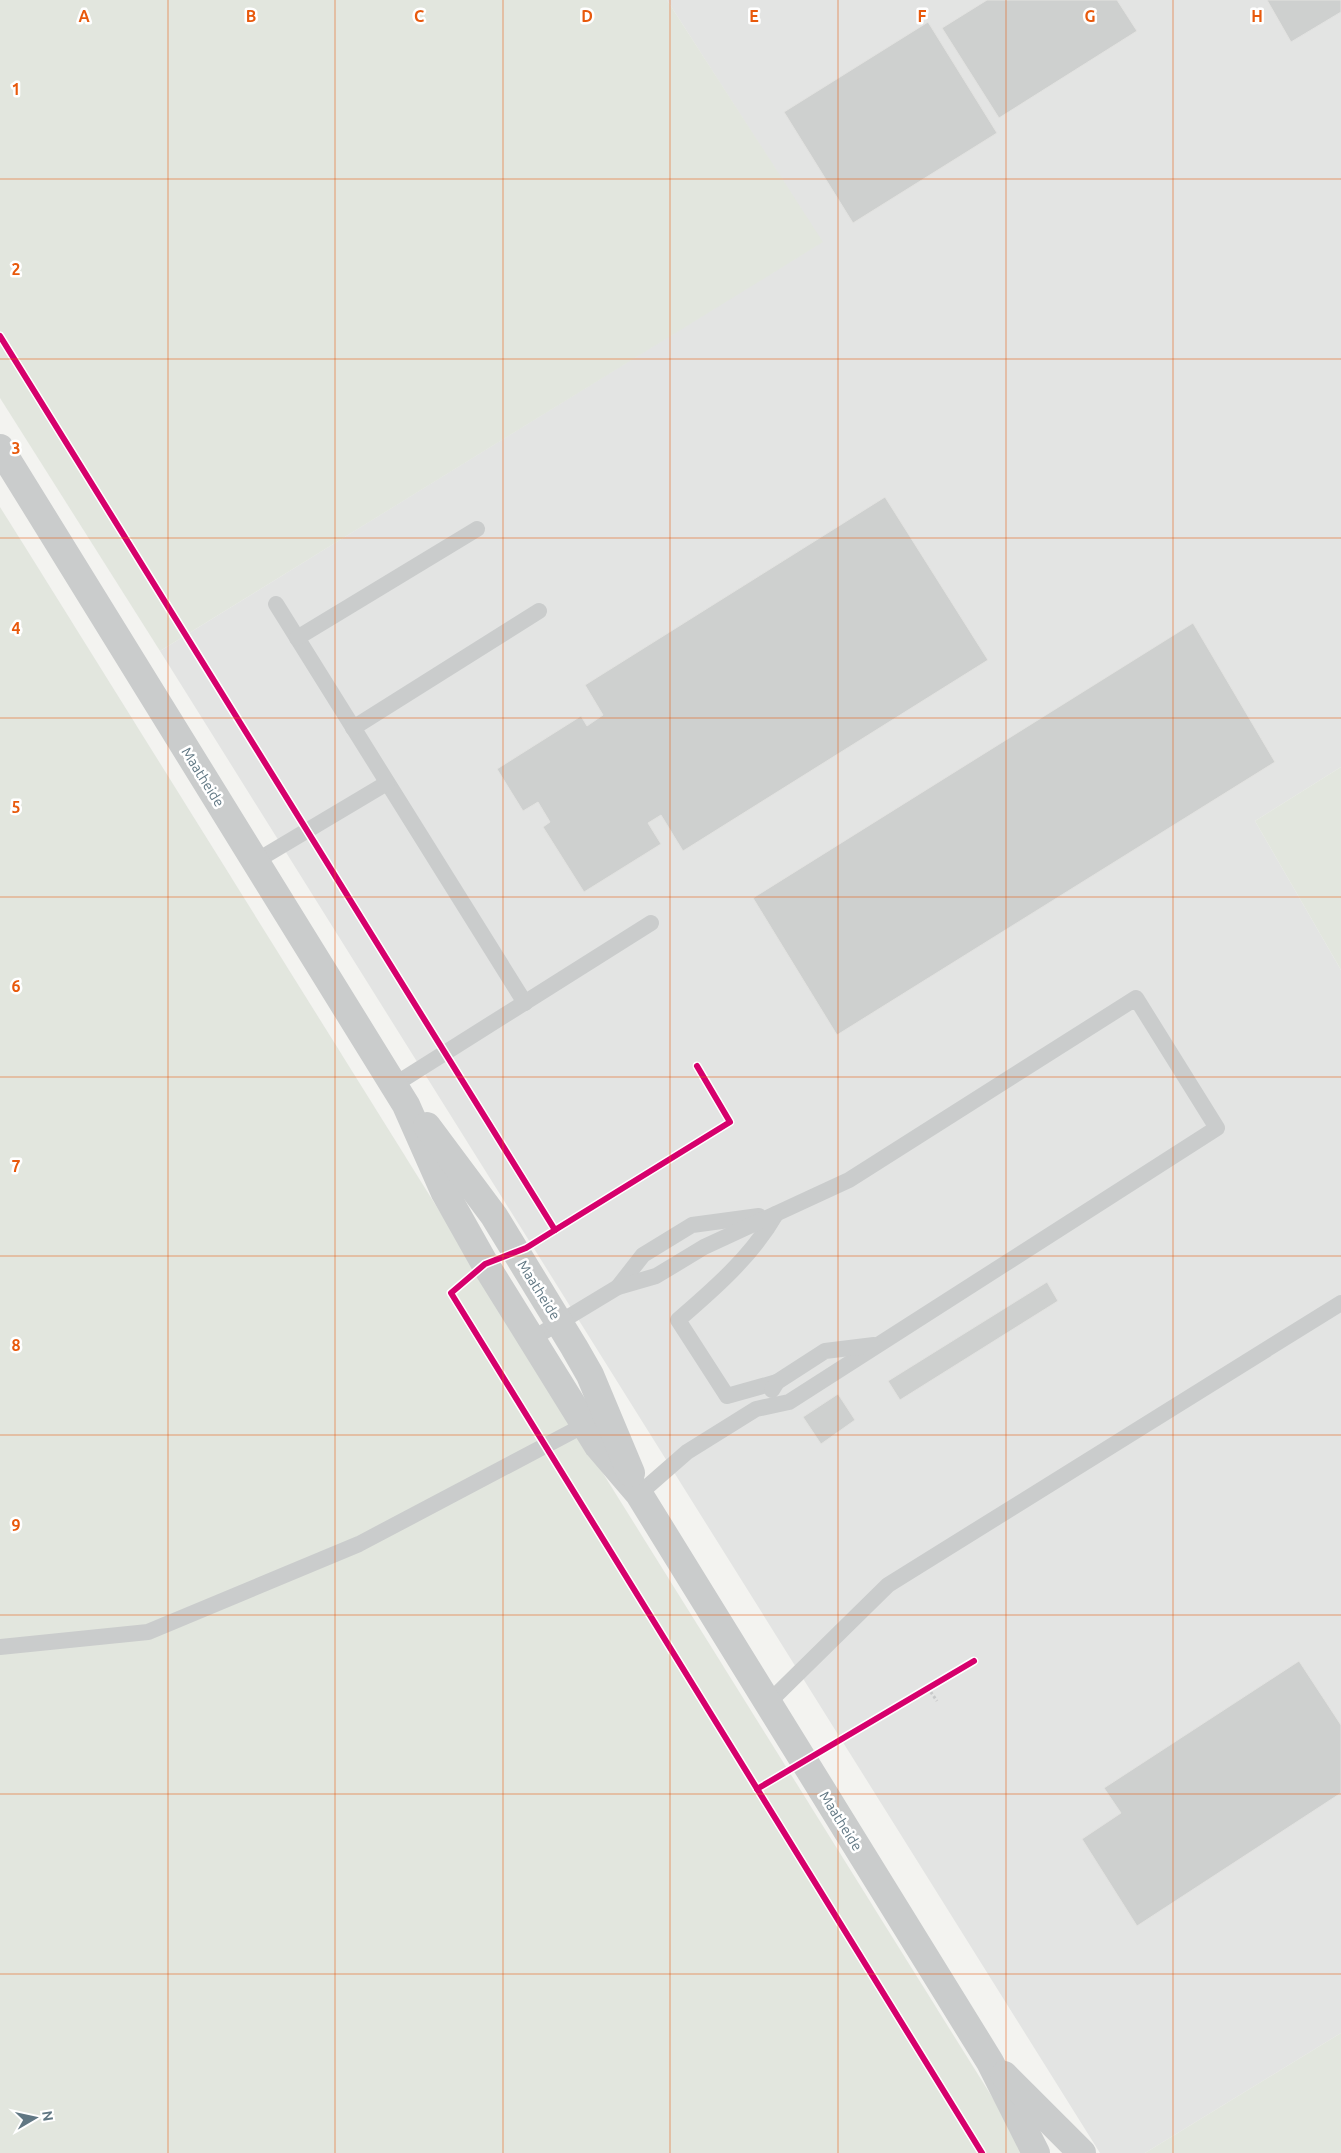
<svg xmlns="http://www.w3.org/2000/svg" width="1341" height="2153" viewBox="0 0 1341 2153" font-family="Ubuntu,sans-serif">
<rect width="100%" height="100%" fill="#f3f3f0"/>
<polygon fill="#e3e4e3" points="667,0 1341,0 1341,767 1255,821 1341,970 1341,2033 1145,2153 1100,2153 160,651 822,242"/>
<g fill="#e2e6de">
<polygon points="0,0 667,0 823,242 160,651 0,398"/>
<polygon points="0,507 27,550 1027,2153 0,2153"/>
<polygon points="1341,767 1341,970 1255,821"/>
<polygon points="1341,2033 1341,2153 1145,2153"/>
</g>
<g fill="#ced0cf" stroke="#e2e2e0">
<polygon points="987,0 1117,0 1137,31 999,118 942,28"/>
<polygon points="1267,0 1341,0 1341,12 1291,42"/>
<polygon points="928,22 997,133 853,223 784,112"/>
<polygon points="885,497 988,660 683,851 661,815 648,823 661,844 584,892 543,827 550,822 538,802 523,811 497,769 581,716 587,726 603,715 585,685"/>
<polygon points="1193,623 1275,762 837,1035 753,898"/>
<polygon points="1047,1282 1058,1301 900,1400 888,1381"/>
<polygon points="838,1394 855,1420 821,1444 803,1417"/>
<polygon points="1299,1661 1341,1725 1341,1793 1137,1926 1082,1839 1121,1813 1104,1788"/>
</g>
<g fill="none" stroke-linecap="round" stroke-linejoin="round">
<polyline stroke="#c8c9ca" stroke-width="3" stroke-dasharray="2.5 2.5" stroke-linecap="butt" points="928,1688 937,1701"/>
<g stroke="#cacccc" stroke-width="16">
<polyline points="276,604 525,1003"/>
<polyline points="297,638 477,529"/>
<polyline points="353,728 539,611"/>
<polyline points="256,861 387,783"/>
<polyline points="394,1085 651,923"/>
<path d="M776,1214c-24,42 -62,75 -98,106l49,76 50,-14"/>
<polyline points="618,1287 643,1255 692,1225 759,1216"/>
<polyline points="532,1339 618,1287 656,1276 704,1247 849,1180 1136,998 1217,1128 789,1402 756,1409 687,1452 639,1494"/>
<polyline points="772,1390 777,1382 825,1351 874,1345"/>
<polyline points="0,1647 148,1632 359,1544 592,1421"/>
<polyline points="768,1703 888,1585 1341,1303"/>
</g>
<g stroke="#cacccc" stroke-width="28">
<polyline points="0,448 406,1105 445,1193 485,1264 598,1446 639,1494 990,2062 1036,2153"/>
<polyline points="427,1126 494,1216 574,1347 590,1375 631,1473"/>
<polyline points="1004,2075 1082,2153"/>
</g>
<g stroke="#fff" stroke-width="9">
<g id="cycleway">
<polyline points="0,336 555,1230 526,1248 485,1264 451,1293 982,2153"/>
<polyline points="555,1230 730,1122 697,1066"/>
<polyline points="757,1789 974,1661"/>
</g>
</g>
<use href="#cycleway" stroke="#d6006c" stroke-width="6"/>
</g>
<path fill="none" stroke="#e8590c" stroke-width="1" stroke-opacity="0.55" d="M168,0v2153M335,0v2153M503,0v2153M670,0v2153M838,0v2153M1006,0v2153M1173,0v2153M0,179h1341M0,359h1341M0,538h1341M0,718h1341M0,897h1341M0,1077h1341M0,1256h1341M0,1435h1341M0,1615h1341M0,1794h1341M0,1974h1341"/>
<g text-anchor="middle" stroke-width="5" stroke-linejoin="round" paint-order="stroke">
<g font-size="14" fill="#607783" stroke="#fff">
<text transform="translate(203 777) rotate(58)" y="5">Maatheide</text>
<text transform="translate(539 1290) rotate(58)" y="5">Maatheide</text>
<text transform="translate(841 1821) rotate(58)" y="5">Maatheide</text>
</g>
</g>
<g font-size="16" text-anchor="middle" font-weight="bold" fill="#e8590c" stroke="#fff" stroke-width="5" stroke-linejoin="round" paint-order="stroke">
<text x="84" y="22">A</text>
<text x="251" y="22">B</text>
<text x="419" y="22">C</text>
<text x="587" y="22">D</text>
<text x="754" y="22">E</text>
<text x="922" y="22">F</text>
<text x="1090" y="22">G</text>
<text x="1257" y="22">H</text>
<text x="16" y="95">1</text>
<text x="16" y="275">2</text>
<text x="16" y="454">3</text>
<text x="16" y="634">4</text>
<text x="16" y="813">5</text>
<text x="16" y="992">6</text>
<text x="16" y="1172">7</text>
<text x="16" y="1351">8</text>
<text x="16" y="1531">9</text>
</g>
<g transform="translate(35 2118) rotate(81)" stroke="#ffffff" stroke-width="4" paint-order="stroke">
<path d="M0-4L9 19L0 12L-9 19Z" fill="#607783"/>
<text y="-8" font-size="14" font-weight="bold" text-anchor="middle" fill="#607783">N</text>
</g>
</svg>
